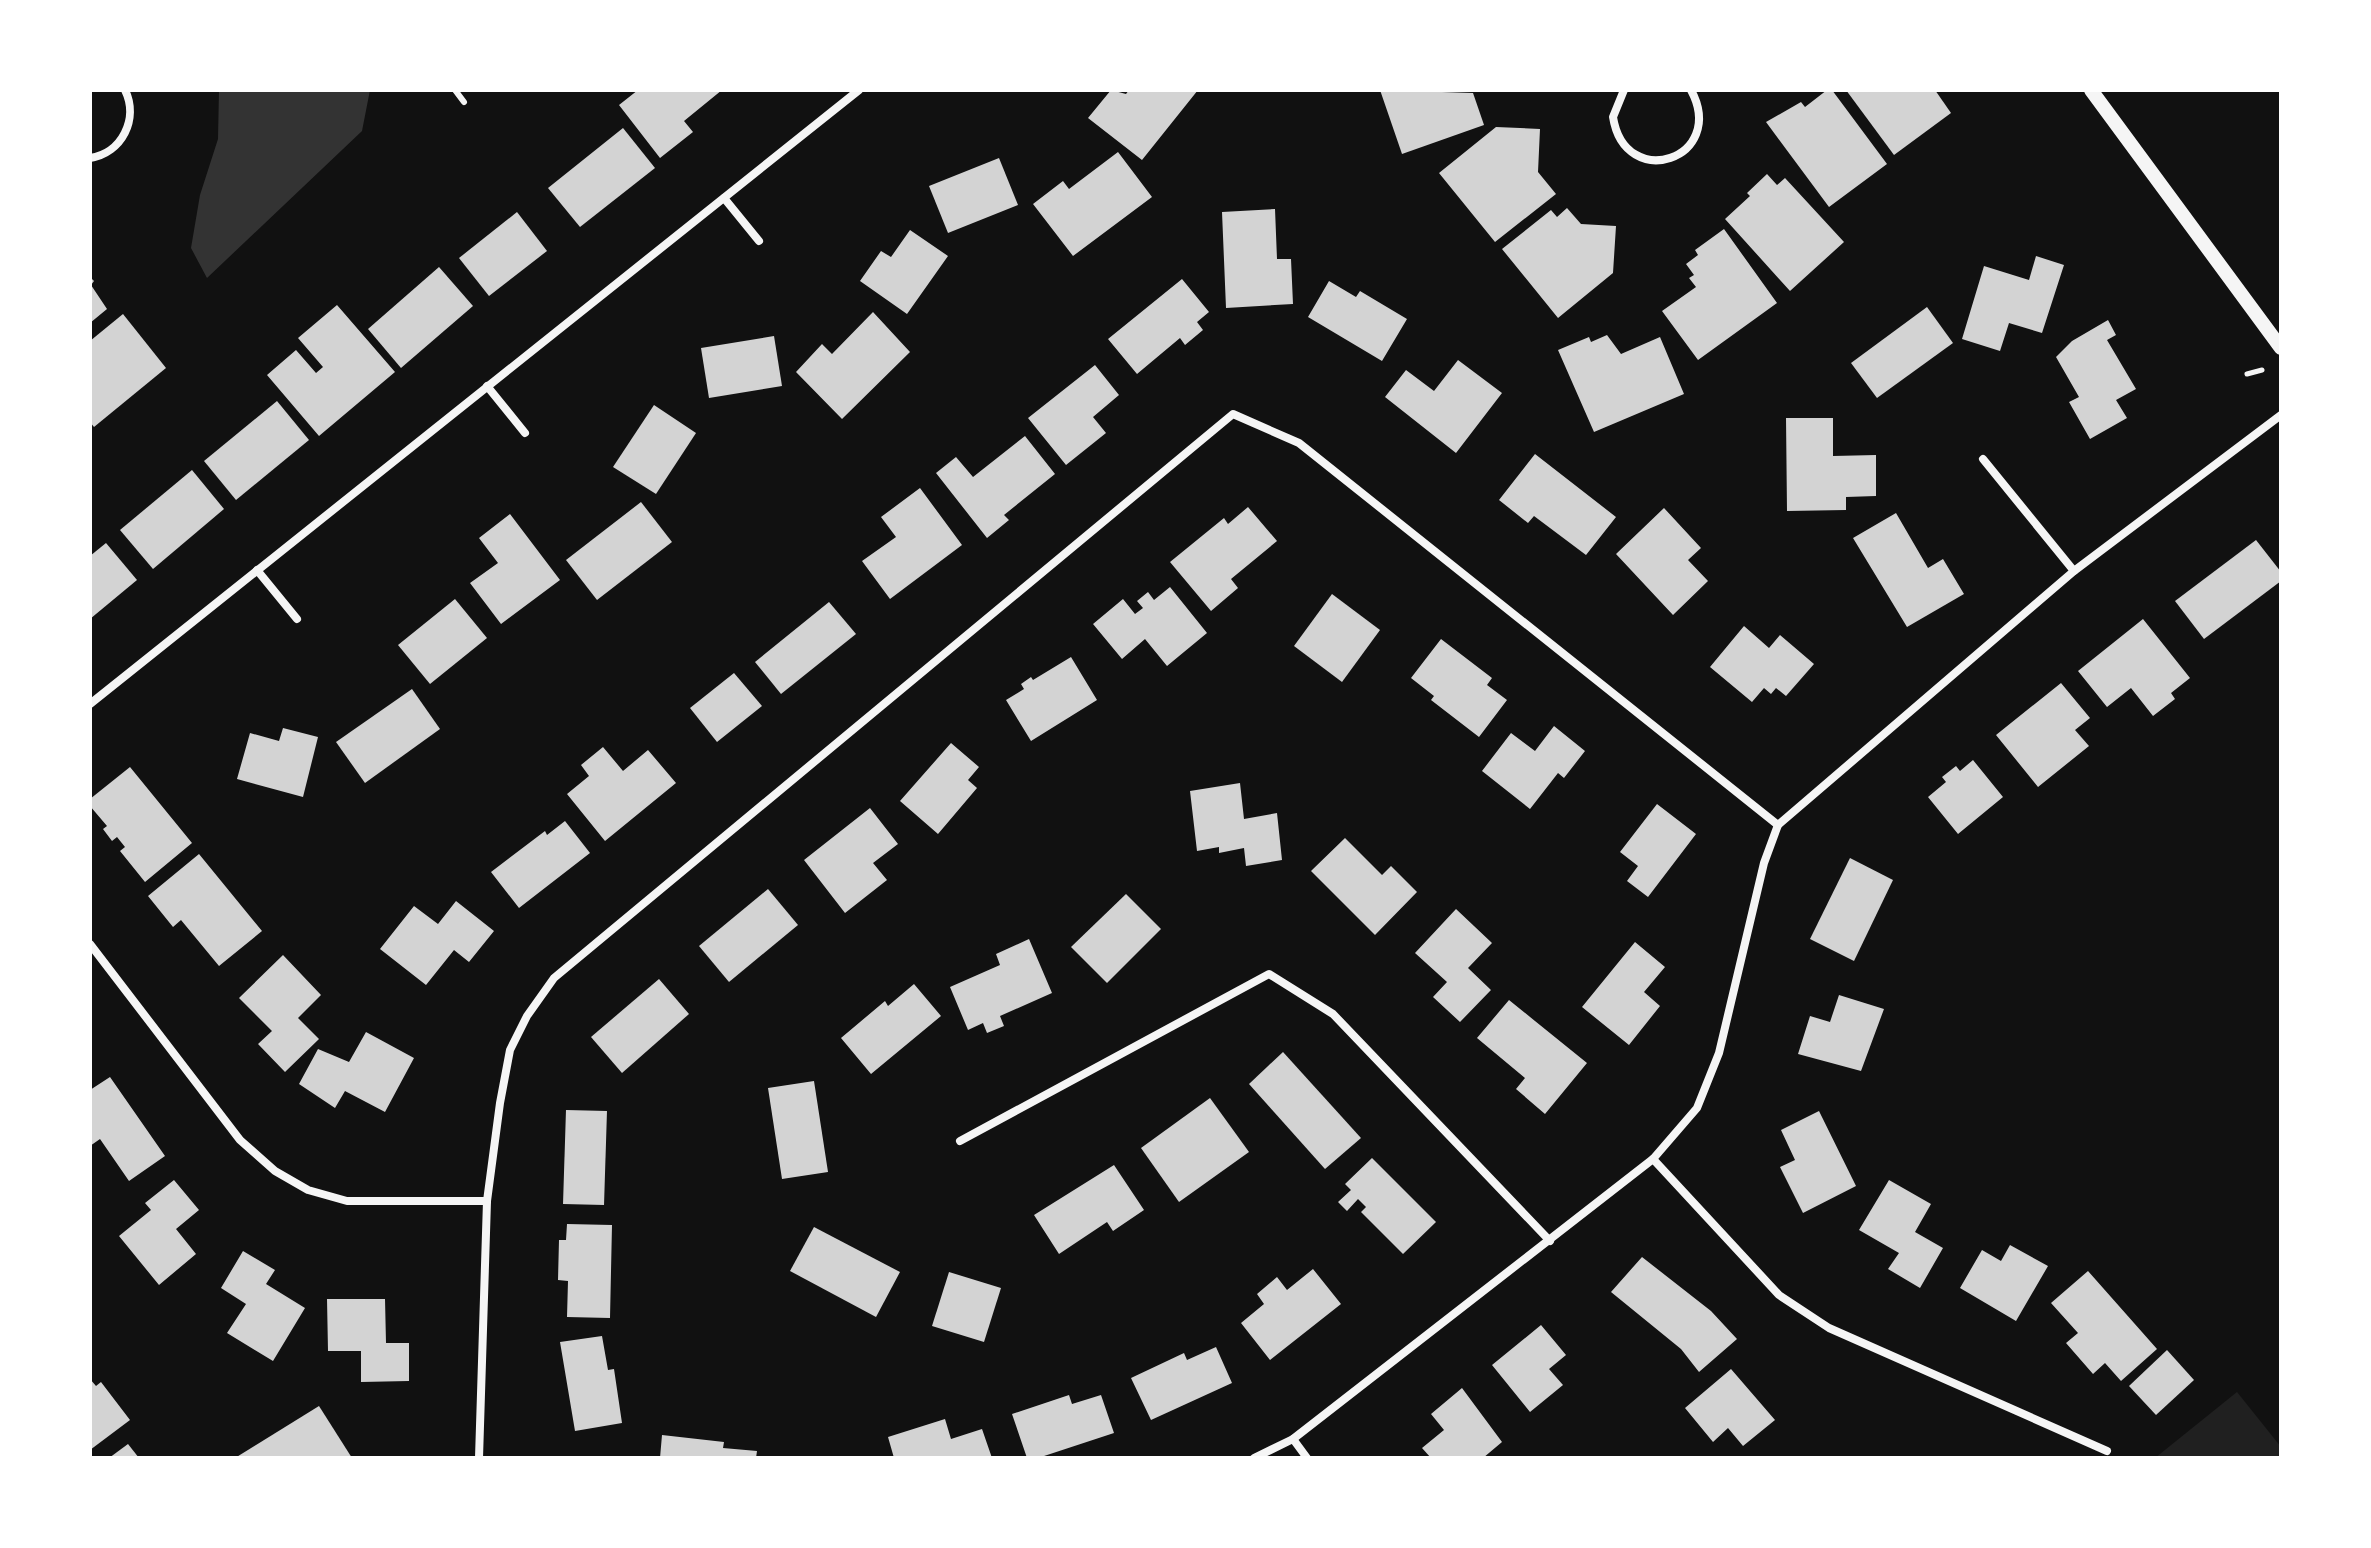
<svg xmlns="http://www.w3.org/2000/svg" width="2371" height="1548" viewBox="0 0 2371 1548" font-family="'IBM Plex Sans',sans-serif">
<rect width="100%" height="100%" fill="#111"/>
<polygon fill="#202020" points="2237,1392 2281,1447 2281,1458 2155,1458"/>
<polygon fill="#333" points="219,90 370,90 362,131 207,278 191,248 200,195 218,139"/>
<g fill="#d3d3d3">
<polygon points="638,90 722,90 684,121 693,132 660,158 619,105"/>
<polygon points="1111,90 1126,94 1129,90 1198,90 1142,160 1088,118"/>
<polygon points="1380,90 1473,93 1484,125 1402,154"/>
<polygon points="1827,90 1832,90 1887,164 1829,207 1766,122 1801,102 1805,107"/>
<polygon points="1846,90 1935,90 1951,113 1894,155"/>
<polygon points="1496,127 1540,129 1538,172 1556,194 1495,242 1439,173"/>
<polygon points="623,128 655,168 580,227 548,188"/>
<polygon points="1118,152 1152,197 1073,256 1033,204 1063,181 1069,189"/>
<polygon points="999,158 1018,205 948,233 929,186"/>
<polygon points="1767,174 1777,185 1785,178 1844,242 1790,291 1725,219 1750,196 1747,193"/>
<polygon points="1567,208 1581,224 1616,226 1613,273 1558,318 1502,249 1551,210 1557,217"/>
<polygon points="1275,209 1277,259 1291,259 1293,304 1226,308 1222,212"/>
<polygon points="517,212 547,251 489,296 459,258"/>
<polygon points="1724,229 1777,303 1698,360 1662,311 1696,287 1689,278 1694,275 1686,264 1698,255 1695,250"/>
<polygon points="910,230 948,256 907,314 860,281 881,251 891,257"/>
<polygon points="2036,256 2064,265 2042,333 2009,323 2000,351 1962,339 1984,266 2029,280"/>
<polygon points="439,267 473,306 401,368 368,329"/>
<polygon points="90,277 94,281 91,285 107,309 90,323"/>
<polygon points="1182,279 1209,312 1197,322 1203,330 1185,345 1180,338 1137,374 1108,339"/>
<polygon points="1329,281 1356,297 1360,291 1407,319 1382,361 1308,317"/>
<polygon points="337,305 395,372 319,436 267,375 296,350 316,373 323,367 298,338"/>
<polygon points="1927,307 1953,343 1877,398 1851,363"/>
<polygon points="873,312 910,352 842,419 796,372 822,344 832,354"/>
<polygon points="123,314 166,368 94,427 90,422 90,341"/>
<polygon points="2108,320 2116,335 2107,340 2136,389 2116,400 2127,418 2090,439 2069,402 2079,397 2056,357 2072,341"/>
<polygon points="1607,335 1621,354 1660,337 1684,394 1594,432 1558,350 1589,337 1591,342"/>
<polygon points="774,336 782,386 709,398 701,348"/>
<polygon points="1458,360 1502,393 1456,453 1385,397 1406,370 1434,391"/>
<polygon points="1095,365 1119,395 1093,417 1106,433 1066,465 1028,418"/>
<polygon points="277,401 309,440 236,500 204,461"/>
<polygon points="654,405 696,433 656,494 613,467"/>
<polygon points="1786,418 1833,418 1833,456 1876,455 1876,496 1846,497 1846,510 1787,511"/>
<polygon points="1025,436 1055,474 1004,515 1009,520 987,538 936,473 956,457 973,477"/>
<polygon points="1535,454 1616,517 1586,555 1534,516 1528,523 1499,500"/>
<polygon points="192,470 224,509 153,569 120,530"/>
<polygon points="920,488 962,545 890,599 862,561 896,537 881,517"/>
<polygon points="641,502 672,542 597,600 566,560"/>
<polygon points="1248,507 1277,541 1231,579 1238,588 1211,611 1170,562 1224,518 1228,524"/>
<polygon points="1664,508 1701,548 1688,560 1708,581 1673,615 1616,554"/>
<polygon points="1896,513 1928,568 1943,559 1964,594 1907,627 1853,538"/>
<polygon points="510,514 560,580 501,624 470,583 498,563 479,538"/>
<polygon points="2256,540 2281,572 2281,581 2204,639 2175,601"/>
<polygon points="106,543 137,580 90,619 90,556"/>
<polygon points="1170,587 1207,633 1167,666 1145,639 1122,659 1093,624 1123,599 1135,614 1143,608 1137,601 1148,592 1154,600"/>
<polygon points="1332,594 1380,630 1342,682 1294,646"/>
<polygon points="455,599 487,638 430,684 398,645"/>
<polygon points="829,602 856,634 781,694 755,662"/>
<polygon points="2143,619 2190,678 2171,693 2175,699 2153,716 2131,688 2107,707 2078,671"/>
<polygon points="1744,626 1769,648 1780,635 1814,664 1786,696 1776,688 1771,694 1764,688 1752,702 1710,667"/>
<polygon points="1441,639 1492,678 1487,685 1507,700 1479,737 1431,700 1434,696 1411,678"/>
<polygon points="1071,657 1097,700 1031,741 1006,700 1024,689 1021,684 1031,677 1033,680"/>
<polygon points="734,673 762,706 717,742 690,708"/>
<polygon points="2061,683 2090,718 2075,730 2089,746 2038,787 1996,735"/>
<polygon points="412,689 440,729 365,783 336,742"/>
<polygon points="1554,726 1585,751 1564,778 1558,773 1530,809 1482,771 1511,733 1535,751"/>
<polygon points="283,728 318,737 303,797 237,779 250,733 279,741"/>
<polygon points="951,743 979,767 968,780 977,788 938,834 900,801"/>
<polygon points="603,747 623,771 648,750 676,783 605,841 567,794 589,776 581,765"/>
<polygon points="1973,760 2003,797 1958,834 1928,797 1946,782 1942,777 1956,766 1960,771"/>
<polygon points="130,767 192,843 145,882 120,851 125,847 117,837 112,841 103,829 107,826 90,806 90,799"/>
<polygon points="1240,783 1244,819 1277,813 1282,860 1246,866 1244,848 1219,853 1219,847 1197,851 1190,791"/>
<polygon points="1657,804 1696,834 1648,897 1627,881 1638,866 1620,852"/>
<polygon points="870,808 898,844 873,863 887,880 845,913 804,860"/>
<polygon points="565,821 590,853 519,908 491,872 545,831 547,835"/>
<polygon points="1345,838 1382,875 1391,866 1417,892 1375,935 1311,871"/>
<polygon points="199,854 262,931 219,966 181,920 173,927 148,896"/>
<polygon points="1850,858 1893,880 1854,961 1810,939"/>
<polygon points="768,889 798,925 729,982 699,946"/>
<polygon points="1126,894 1161,929 1107,983 1071,947"/>
<polygon points="456,901 494,931 469,962 454,950 426,985 380,949 414,906 438,924"/>
<polygon points="1456,909 1492,943 1468,968 1491,990 1460,1022 1433,997 1447,982 1415,953"/>
<polygon points="1029,939 1052,993 1000,1016 1004,1026 987,1033 983,1023 968,1030 950,987 1000,965 996,954"/>
<polygon points="1635,942 1665,967 1644,992 1660,1006 1629,1045 1582,1007"/>
<polygon points="283,955 321,995 298,1018 319,1039 285,1072 258,1044 272,1031 239,998"/>
<polygon points="659,979 689,1014 622,1073 591,1037"/>
<polygon points="914,984 941,1016 871,1074 841,1038 885,1001 888,1006"/>
<polygon points="1839,995 1884,1009 1861,1071 1798,1054 1810,1016 1830,1022"/>
<polygon points="1509,1000 1587,1063 1545,1114 1516,1089 1525,1078 1477,1038"/>
<polygon points="366,1032 414,1058 385,1112 345,1091 335,1108 299,1084 318,1049 349,1062"/>
<polygon points="1283,1052 1361,1138 1325,1169 1249,1084"/>
<polygon points="110,1077 165,1156 129,1181 100,1139 90,1146 90,1090"/>
<polygon points="814,1081 828,1172 782,1179 768,1088"/>
<polygon points="1210,1098 1249,1152 1179,1202 1141,1148"/>
<polygon points="566,1110 607,1111 604,1205 563,1204"/>
<polygon points="1819,1111 1856,1186 1803,1213 1780,1167 1795,1160 1781,1130"/>
<polygon points="1372,1158 1436,1222 1403,1254 1361,1212 1366,1207 1358,1199 1347,1211 1338,1202 1351,1190 1345,1184"/>
<polygon points="1114,1165 1144,1210 1113,1231 1107,1222 1059,1254 1034,1215"/>
<polygon points="174,1180 199,1210 176,1229 196,1254 159,1285 119,1236 151,1210 145,1203"/>
<polygon points="1889,1180 1931,1204 1915,1232 1943,1248 1920,1288 1888,1269 1899,1253 1859,1230"/>
<polygon points="567,1224 612,1225 610,1318 567,1317 568,1281 558,1280 559,1240 566,1240"/>
<polygon points="814,1227 900,1272 876,1317 790,1271"/>
<polygon points="2010,1245 2048,1266 2016,1321 1960,1288 1982,1250 2001,1261"/>
<polygon points="243,1251 275,1270 266,1284 305,1308 273,1361 227,1333 246,1304 221,1288"/>
<polygon points="1642,1257 1711,1311 1737,1339 1699,1372 1681,1349 1611,1292"/>
<polygon points="1313,1269 1341,1304 1270,1360 1241,1323 1264,1304 1257,1294 1277,1277 1287,1290"/>
<polygon points="2088,1271 2157,1349 2121,1381 2105,1363 2093,1374 2066,1343 2078,1333 2051,1303"/>
<polygon points="949,1272 1001,1288 984,1342 932,1326"/>
<polygon points="327,1299 385,1299 386,1343 409,1343 409,1381 361,1382 361,1351 328,1351"/>
<polygon points="1541,1325 1566,1355 1549,1369 1563,1385 1530,1412 1492,1365"/>
<polygon points="602,1336 608,1370 614,1369 622,1423 575,1431 560,1342"/>
<polygon points="1216,1347 1232,1383 1151,1420 1131,1378 1184,1353 1187,1360"/>
<polygon points="2167,1350 2194,1380 2156,1415 2129,1386"/>
<polygon points="1731,1369 1775,1420 1743,1446 1728,1428 1713,1442 1685,1408"/>
<polygon points="90,1379 96,1386 101,1382 130,1420 90,1450"/>
<polygon points="1462,1388 1502,1442 1483,1458 1431,1458 1422,1448 1444,1430 1431,1414"/>
<polygon points="1069,1395 1072,1404 1101,1395 1114,1433 1038,1458 1027,1458 1012,1414"/>
<polygon points="319,1406 352,1458 235,1458"/>
<polygon points="945,1419 951,1439 982,1429 992,1458 894,1458 888,1437"/>
<polygon points="662,1435 724,1442 723,1448 757,1451 756,1458 660,1458"/>
<polygon points="128,1444 139,1458 109,1458"/>
</g>
<g fill="none" stroke-linecap="round" stroke-linejoin="round">
<polyline stroke="#f5f5f5" stroke-width="5" points="2247,374 2262,370"/>
<polyline stroke="#f5f5f5" stroke-width="6" points="455,90 464,102"/>
<g stroke="#f5f5f5" stroke-width="8">
<path d="M1624,90l-11,27c12,76 115,42 78,-27"/>
<path d="M90,158c32,-5 49,-39 35,-68"/>
<polyline points="724,198 759,241"/>
<polyline points="487,386 525,433"/>
<polyline points="1983,459 2074,571"/>
<polyline points="257,570 297,619"/>
<polyline points="90,704 859,90"/>
<polyline points="90,944 240,1140 275,1171 308,1190 347,1201 487,1201"/>
<polyline points="960,1141 1269,974 1333,1014 1550,1241"/>
<polyline points="1653,1159 1779,1295 1829,1328 2107,1451"/>
<polyline points="1293,1439 1307,1458"/>
<polyline points="479,1458 487,1201 500,1103 510,1050 527,1016 554,978 1233,414 1299,443 1778,825"/>
<polyline points="1254,1458 1293,1439 1653,1159 1697,1108 1719,1053 1764,863 1778,825 2074,571 2281,415"/>
</g>
<polyline stroke="#f5f5f5" stroke-width="14" points="2091,90 2281,348"/>
</g>
<rect width="2371" height="1548" fill="none" stroke="#ffffff" stroke-width="184"/>
</svg>
